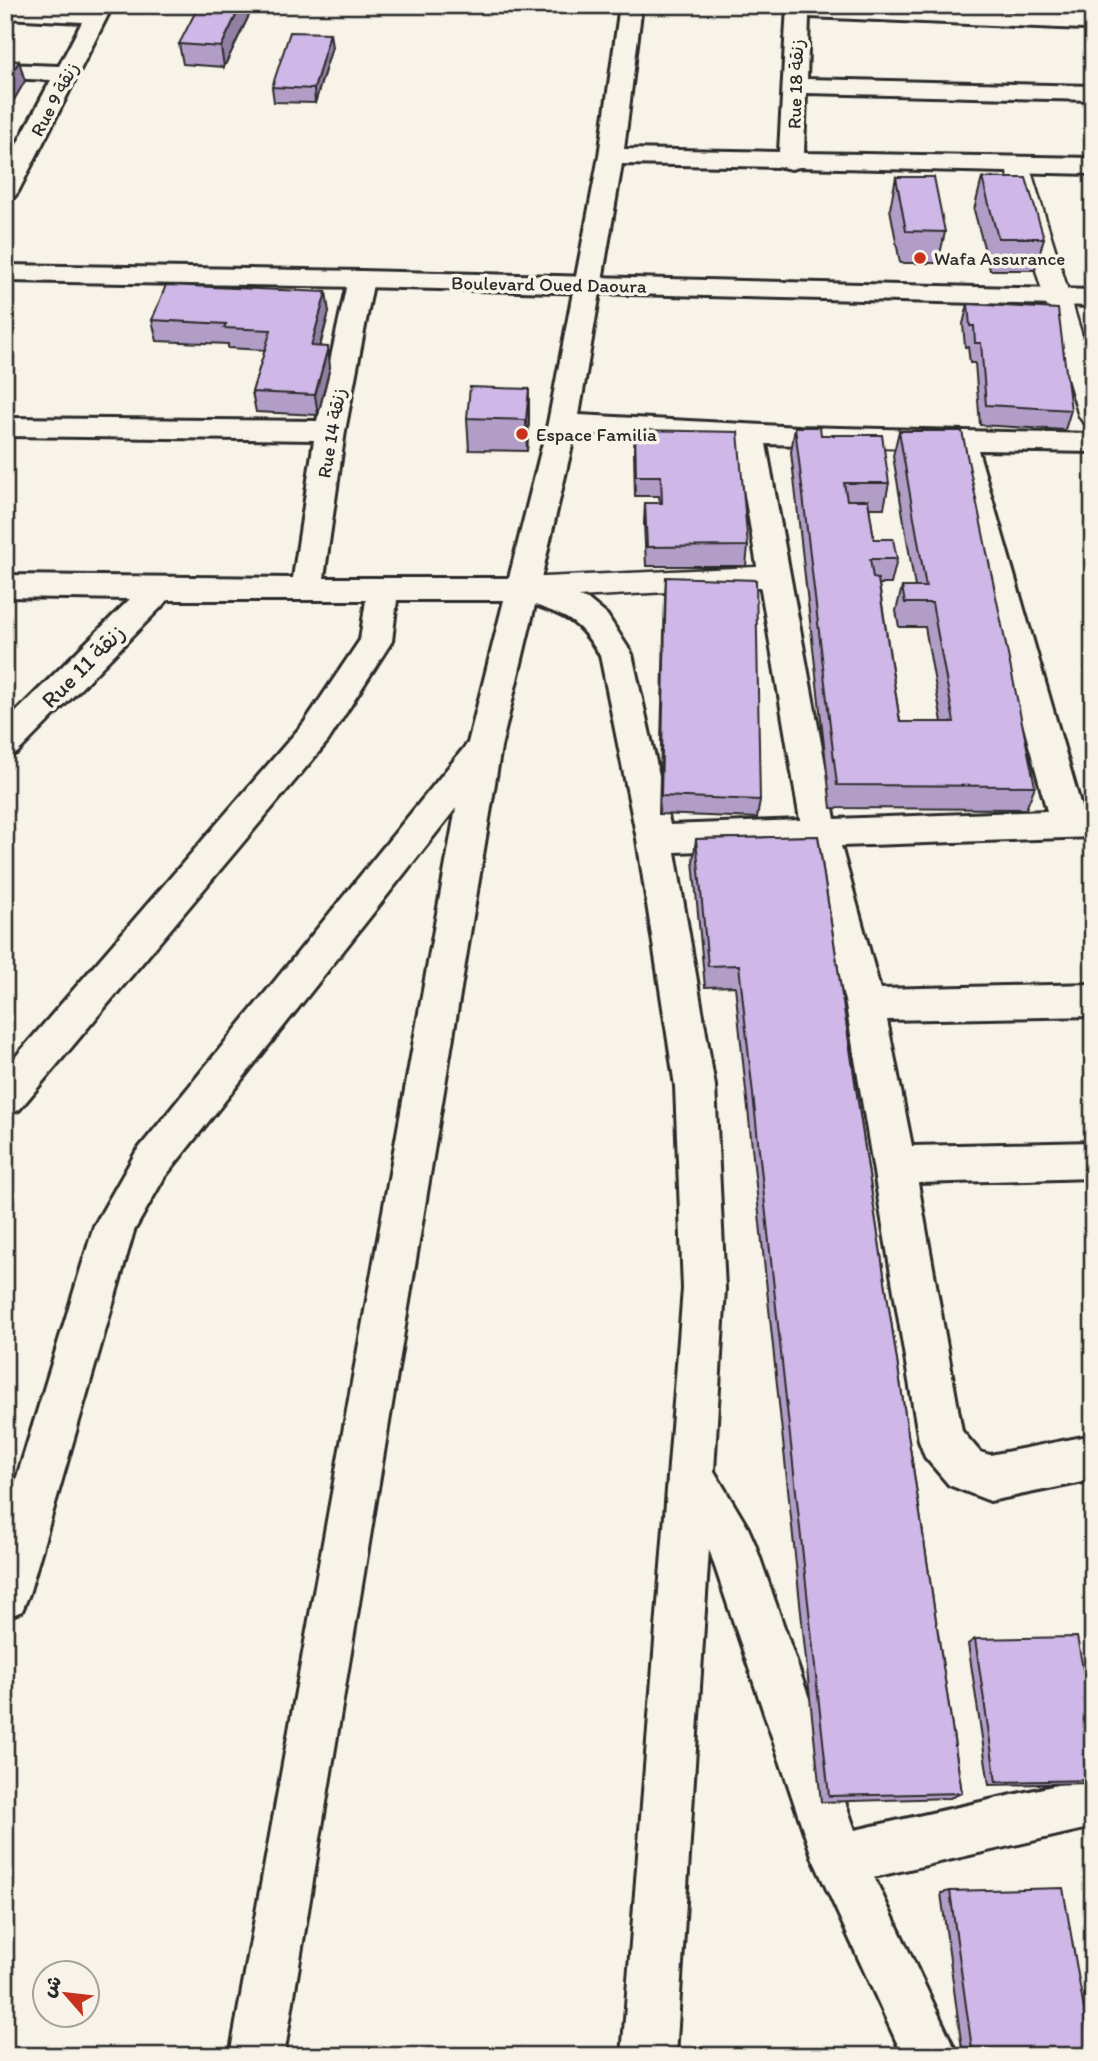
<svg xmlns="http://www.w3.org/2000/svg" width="1098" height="2061" viewBox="0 0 1098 2061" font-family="Itim,'Playpen Sans Arabic',sans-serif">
<rect width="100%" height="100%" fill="#f7f3e8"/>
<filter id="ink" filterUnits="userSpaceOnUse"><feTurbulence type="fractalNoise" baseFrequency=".0143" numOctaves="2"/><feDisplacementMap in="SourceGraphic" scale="14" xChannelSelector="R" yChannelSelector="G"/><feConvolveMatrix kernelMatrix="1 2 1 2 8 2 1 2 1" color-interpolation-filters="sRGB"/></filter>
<g filter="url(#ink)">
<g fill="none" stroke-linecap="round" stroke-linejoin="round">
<g stroke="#2b2b2b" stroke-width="5">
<g id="pedestrian">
<polygon points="1017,158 1025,160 1029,165 1093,371 1093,425 1083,422 1079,416 1005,165 1009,160"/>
<polygon points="775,566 786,569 790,576 786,583 775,586 523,600 512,596 508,589 512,582 523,578"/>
</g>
</g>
<g stroke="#2b2b2b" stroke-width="6">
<g id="minor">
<polygon points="5,5 89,9 91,5 113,5 18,192 14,197 5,200 5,167 51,80 5,78 5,64 59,66 82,22 5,18"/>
<path d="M620,5h22l-18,144 155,3 8,-147 297,10 9,3 -1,9 -8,2 -275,-12 -2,62 286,7v14l-287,-7 -2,60 289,5v16l-294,-7 -8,2 -9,-2 -160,-3 -43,251 221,12 293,7v18l-115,-2 104,360 11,-1v28l-252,9 39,143 213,-5v32l-206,4 25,126 181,-4v36l-175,5 44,248 18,21 10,3 103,-20v45l-103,21 -41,-16 -24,-28 -6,-16 -73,-436 -40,-158 -131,5 40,234 10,203 -11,182 34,57 7,16 100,286 238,-53v50l-219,50 84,179h-55l-90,-197 -104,-310 -33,507h-54l61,-767 -8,-203 -38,-247 -37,-184c-21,-33 -29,-37 -65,-50l-34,142 -217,1309h-54l226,-1248 -292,370 -30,53 -105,363 -7,17 -17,7v-102l89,-290 42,-74 332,-409 36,-143h-107l-5,41 -64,100 -309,369 -14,5v-46l299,-346 56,-83 6,-40h-198l-151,153 -12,4v-34l125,-124 -125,-2v-22l288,3 21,-138 -309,-4v-18l312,3 31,-142 4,-6 9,-2 9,2 4,6 -29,152 -21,147h185l39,-155 51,-267zM575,433l161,9 64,378 -130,5 -38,-171 -25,-39 -17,-14 -50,-18zM766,444l182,5 99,362 -212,8z"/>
</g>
</g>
<g stroke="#2b2b2b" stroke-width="6">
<polygon id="tertiary" points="5,265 361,271 1093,290 1093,306 361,287 5,281"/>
</g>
<use href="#pedestrian" fill="#f7f3e8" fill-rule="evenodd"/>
<use href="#minor" fill="#f7f3e8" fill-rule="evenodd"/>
<use href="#tertiary" fill="#f7f3e8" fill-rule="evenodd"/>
</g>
<g fill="#b29dc7" stroke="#2b2b2b" stroke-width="2">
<polygon points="254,5 224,67 183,64 179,44"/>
<polygon points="332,47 315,103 274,102 272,87"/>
<polygon points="896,177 945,232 938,263 900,263 890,209"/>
<polygon points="982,178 1044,238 1035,270 990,270 974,210"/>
<polygon points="968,304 1071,410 1065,430 980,425 975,363 970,363 968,347 965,347 963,324"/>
<polygon points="329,312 320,347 330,367 318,415 256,412 252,392 265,350 228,348 228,344 157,341 152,320"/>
<polygon points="529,389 529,420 527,451 469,450 467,418"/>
<polygon points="795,427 821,435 889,483 884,508 869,508 874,539 897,559 891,584 879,584 900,722 942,722 925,627 899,627 896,611 902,587 915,587 893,456 899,431 1035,786 1026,809 831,808 791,452"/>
<polygon points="635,430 748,546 746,566 646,566 644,523 645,503 660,503 659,496 635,496 634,450"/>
<polygon points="666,577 760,800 757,818 659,814 665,597"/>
<polygon points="818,836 962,1793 950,1798 821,1802 735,986 705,987 693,861 696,839"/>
<polygon points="975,1639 1093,1721 1093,1783 989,1785 968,1644"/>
<polygon points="950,1891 1092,2056 963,2056 941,1893"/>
</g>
<g fill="#9180a2" stroke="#2b2b2b" stroke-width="2">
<polygon points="241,5 254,5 224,67 221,47"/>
<polygon points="330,33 332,47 315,103 314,89"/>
<polygon points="19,61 25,81 7,112 9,120 5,127 5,85"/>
<polygon points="326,292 329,312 314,366 311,346"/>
<polygon points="328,347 330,367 318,415 315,395"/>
<polygon points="529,389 529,420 527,451 526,420"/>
</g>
<g fill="#cfb7e7" stroke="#2b2b2b" stroke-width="2">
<polygon points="199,5 241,5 221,47 179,44"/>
<polygon points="290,32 330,33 314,89 272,87"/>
<polygon points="5,60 19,61 5,85"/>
<polygon points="896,177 934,177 945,232 906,231"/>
<polygon points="982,178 1026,178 1044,238 998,238"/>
<polygon points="166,285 326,292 311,346 328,347 315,395 252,392 271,330 224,328 226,324 152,320"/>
<polygon points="968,304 1058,309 1071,410 986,405 981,343 975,343 974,326 970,326"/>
<polygon points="470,387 529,389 526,420 467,418"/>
<polygon points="795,427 820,427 821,435 882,435 889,483 844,483 847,500 868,500 874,539 893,539 897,559 870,559 873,578 878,579 900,722 954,722 932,603 905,603 902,587 926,587 899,431 962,431 1035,786 837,785"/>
<polygon points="635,430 738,432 748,546 647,547 645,503 662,503 661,476 636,476"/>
<polygon points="666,577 756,580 760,800 661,796"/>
<polygon points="818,836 962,1793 829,1796 739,965 708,966 696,839"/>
<polygon points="1077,1637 1093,1721 1093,1780 996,1782 975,1639"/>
<polygon points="1063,1888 1092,2056 973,2056 950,1891"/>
</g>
</g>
<g fill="#c8321e" stroke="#f7f3e8" stroke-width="2.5">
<circle cx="920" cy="258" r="7"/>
<circle cx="522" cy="434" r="7"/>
</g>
<g text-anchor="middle" stroke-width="7" stroke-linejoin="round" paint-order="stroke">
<g font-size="19" fill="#2b2b2b" stroke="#f7f3e8">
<text transform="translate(795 84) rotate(-88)" y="7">Rue 18 زنقة</text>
<text transform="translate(54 99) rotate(-62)" y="7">Rue 9 زنقة</text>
<text transform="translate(549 284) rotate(1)" y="7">Boulevard Oued Daoura</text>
<text transform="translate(331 433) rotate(-80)" y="7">Rue 14 زنقة</text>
</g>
<g font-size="19" fill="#2b2b2b" stroke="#f7f3e8" text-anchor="start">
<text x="934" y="265">Wafa Assurance</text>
<text x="536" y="441">Espace Familia</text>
</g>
<g font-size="23" fill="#2b2b2b" stroke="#f7f3e8">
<text transform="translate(83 666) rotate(-45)" y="8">Rue 11 زنقة</text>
</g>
</g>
<rect width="1098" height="2061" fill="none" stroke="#f7f3e8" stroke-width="28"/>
<rect x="14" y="14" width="1070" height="2033" fill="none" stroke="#2b2b2b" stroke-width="2.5" filter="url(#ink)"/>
<g transform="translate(66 1994) rotate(298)"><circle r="33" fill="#f7f3e8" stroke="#a5a39c" stroke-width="2"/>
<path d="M0-5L12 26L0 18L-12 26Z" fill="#c8321e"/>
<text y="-10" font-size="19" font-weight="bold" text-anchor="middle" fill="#2b2b2b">ش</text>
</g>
</svg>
